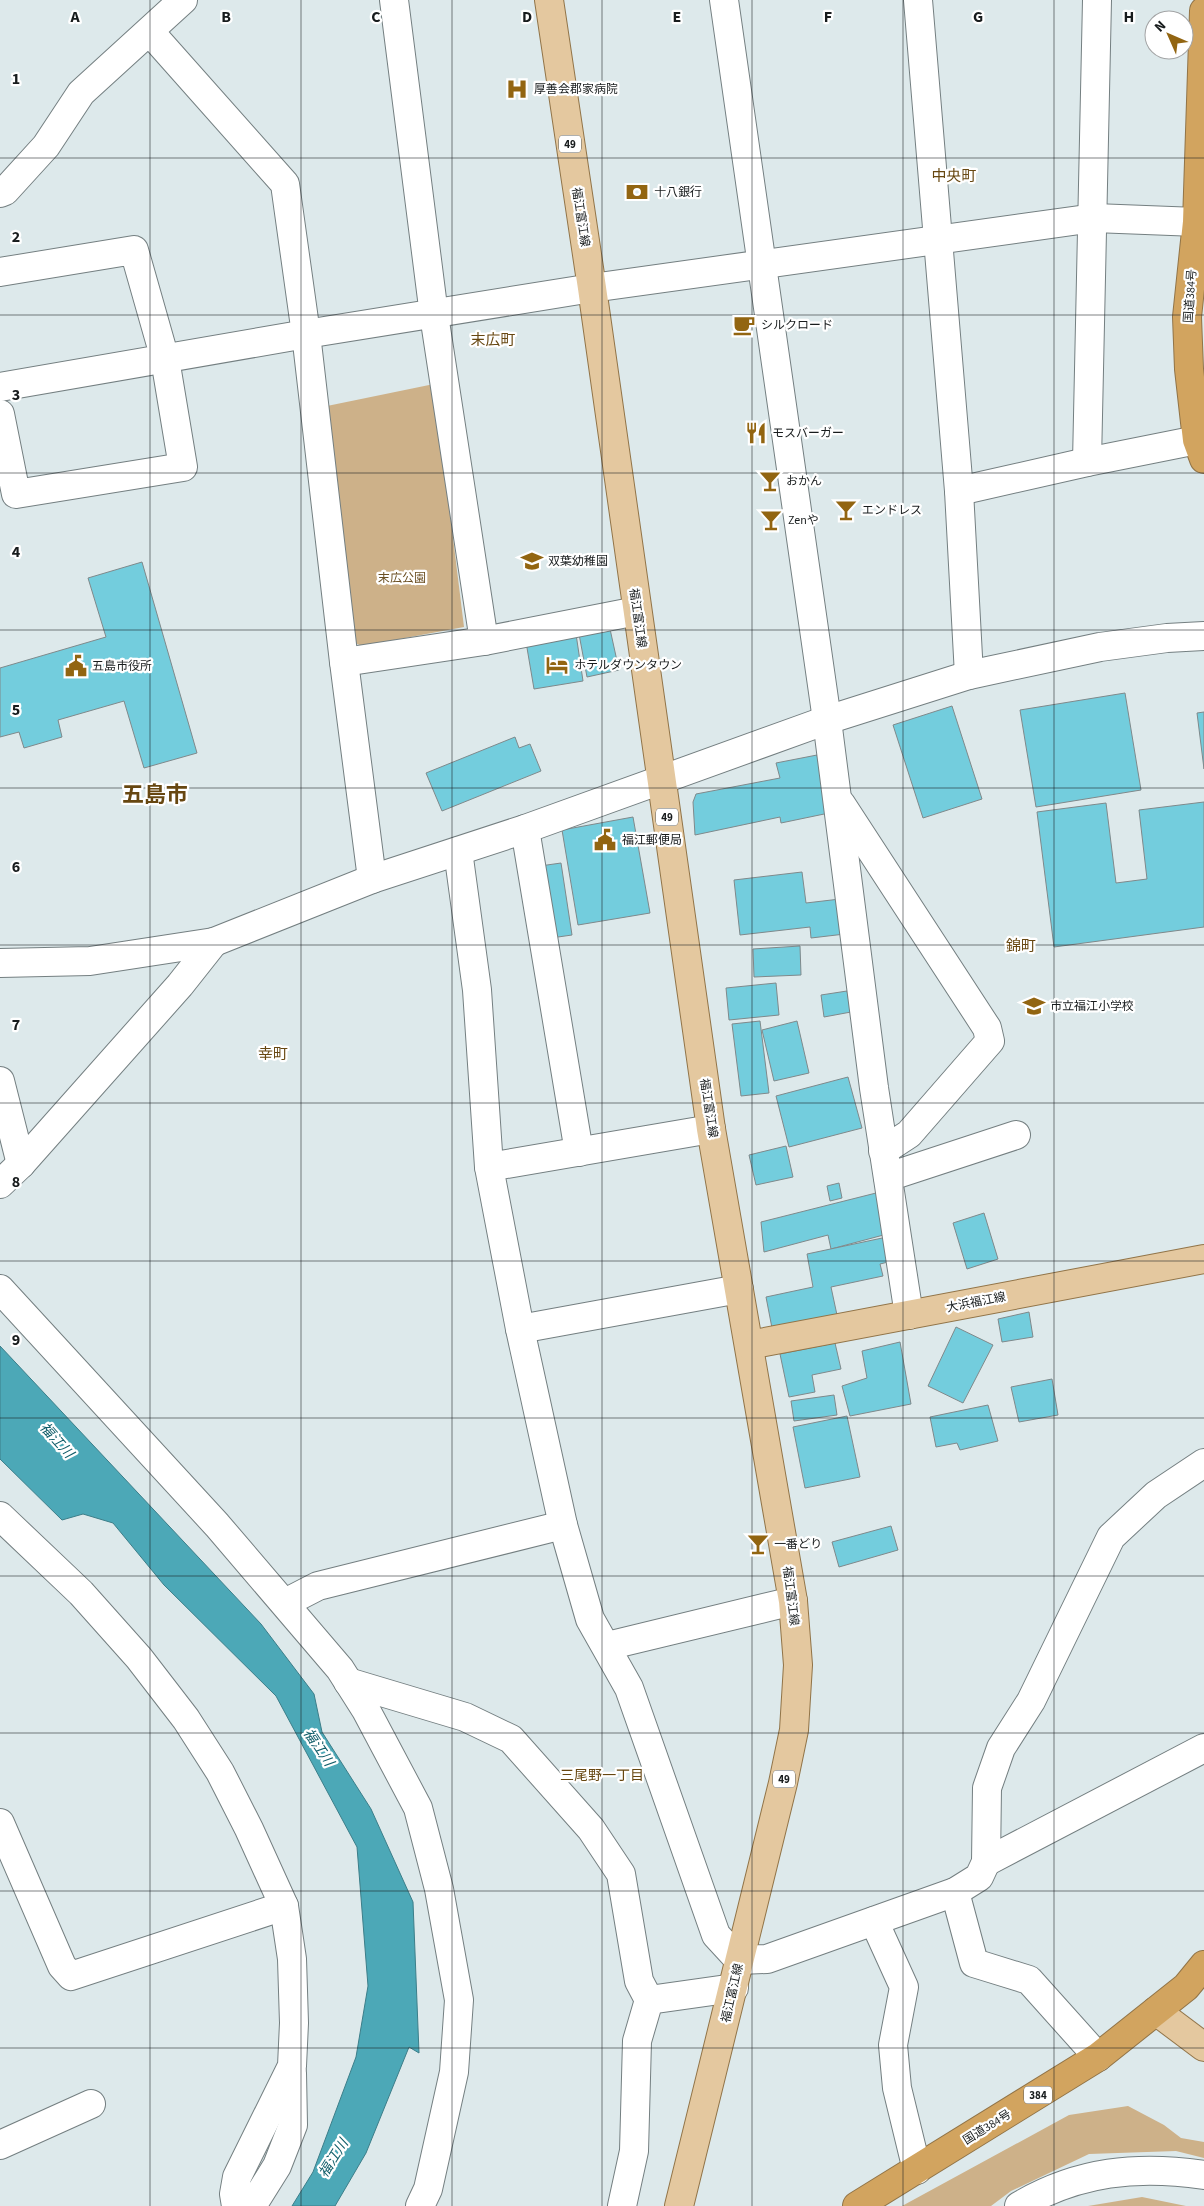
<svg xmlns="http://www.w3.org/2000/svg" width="1204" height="2206" viewBox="0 0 1204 2206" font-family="'Source Sans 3','Noto Sans JP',sans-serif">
<rect width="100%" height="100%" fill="#dde9eb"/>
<g fill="#cdb189">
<polygon points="434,384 464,627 362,646 355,643 327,406"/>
<polygon points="1128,2106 1164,2125 1181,2138 1204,2142 1204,2158 1176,2151 1089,2154 1011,2191 991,2206 902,2206 1069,2115"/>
<polygon points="1142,2197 1186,2206 1088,2206"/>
</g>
<polygon fill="#4ca8b7" stroke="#3c7e89" points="0,1346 261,1624 314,1694 322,1732 371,1809 413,1902 419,2053 409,2047 366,2153 335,2206 292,2206 313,2172 356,2057 368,1986 357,1847 276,1696 164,1585 113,1523 83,1514 62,1520 0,1459"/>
<g fill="#73cddd" stroke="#7f898b">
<polygon points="142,562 197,753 144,768 124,701 58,720 62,737 24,748 19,732 0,737 0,668 106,637 88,578"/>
<polygon points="610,629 619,670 587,677 579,634"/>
<polygon points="576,634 583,681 534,689 526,642"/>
<polygon points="1125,693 1141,790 1036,807 1020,710"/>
<polygon points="952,706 982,799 923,818 893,725"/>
<polygon points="1204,712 1204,769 1197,713"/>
<polygon points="515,737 519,748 530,744 541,771 442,811 426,773"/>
<polygon points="817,755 829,813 781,823 780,817 695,835 693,802 696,794 780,778 776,763"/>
<polygon points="1204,802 1204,927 1054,947 1037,812 1106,803 1116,883 1147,879 1139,810"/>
<polygon points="633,817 650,913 578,925 562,830"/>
<polygon points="561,863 572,935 551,938 540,866"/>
<polygon points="802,872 806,903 840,899 845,934 811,938 810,927 740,935 734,880"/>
<polygon points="800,946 801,975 754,977 753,949"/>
<polygon points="776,983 779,1015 729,1020 726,988"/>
<polygon points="847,991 851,1012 824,1017 821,995"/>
<polygon points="760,1021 769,1093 741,1096 732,1024"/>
<polygon points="797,1021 809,1073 774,1081 762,1030"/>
<polygon points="848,1077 862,1128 789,1147 776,1096"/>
<polygon points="786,1146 793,1177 756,1185 749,1155"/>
<polygon points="839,1183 842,1198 830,1201 827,1186"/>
<polygon points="880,1192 891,1233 831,1249 828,1235 764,1252 761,1222"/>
<polygon points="984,1213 998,1259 967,1269 953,1223"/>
<polygon points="887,1237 892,1261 880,1264 883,1276 831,1287 837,1315 772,1328 766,1297 813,1287 807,1254"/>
<polygon points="1029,1312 1033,1337 1002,1342 998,1319"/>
<polygon points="956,1327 993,1345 963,1403 928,1386"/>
<polygon points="900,1342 911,1404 850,1416 842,1386 867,1378 862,1351"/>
<polygon points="835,1343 841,1369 812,1375 815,1392 789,1397 780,1354"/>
<polygon points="1052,1379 1058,1415 1019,1422 1011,1387"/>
<polygon points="834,1395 837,1415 794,1421 791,1401"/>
<polygon points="988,1405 998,1441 960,1450 957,1443 936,1447 930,1417"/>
<polygon points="847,1416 860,1477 805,1488 793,1427"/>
<polygon points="891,1526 898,1550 839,1567 832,1542"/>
</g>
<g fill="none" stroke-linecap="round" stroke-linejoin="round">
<g stroke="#747f81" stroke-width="30">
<g id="minor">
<polyline points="394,0 434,315 484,641"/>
<polyline points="724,0 827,720 874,1088 909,1315"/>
<polyline points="918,0 959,491 969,675"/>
<polyline points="150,32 285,184 306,334 344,662 372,879"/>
<polyline points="0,193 5,191 46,146 81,93 183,0"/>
<polyline points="0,272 134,250 165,359 183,467 16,494 0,414"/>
<polyline points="0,387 306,334 592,288 1094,218 1197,222"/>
<polyline points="1087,462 1097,0"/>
<polyline points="959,491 1087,462 1197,440"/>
<polyline points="344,662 484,641 637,611"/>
<polyline points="841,804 987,1028 990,1041 909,1134 883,1151"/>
<polyline points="525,829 579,1152"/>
<polyline points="458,851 477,990 489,1167 520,1329 563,1525 590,1619 629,1688 716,1935 739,1960 767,1959 955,1892 979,1877 986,1862 987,1788 1001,1748 1031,1701 1111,1537 1156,1495 1204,1463"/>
<polyline points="0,963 90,961 214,942 372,879 525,829 827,720 969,675 1100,647 1167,638 1204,636"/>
<polyline points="0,1081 21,1164"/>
<polyline points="489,1167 711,1129"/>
<polyline points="888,1177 1016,1135"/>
<polyline points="0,1184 21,1164 180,985 214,942"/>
<polyline points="0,1289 217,1525 340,1669 366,1710 418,1808 439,1889 459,2000 454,2072 428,2189 420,2206"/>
<polyline points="520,1329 739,1289"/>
<polyline points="0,1516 81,1593 139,1658 186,1719 220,1772 249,1829 284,1906 292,1959 294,2023 292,2066 237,2177 234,2194 236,2206"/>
<polyline points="285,1603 318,1586 563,1525"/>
<polyline points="607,1646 793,1601"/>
<polyline points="348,1682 465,1717 511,1739 591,1829 621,1874 639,1981 649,2000"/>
<polyline points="0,1823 62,1966 71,1976 284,1906"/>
<polyline points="986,1862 1204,1748"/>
<polyline points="955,1892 974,1963 1029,1980 1098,2057"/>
<polyline points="874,1921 904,1987 893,2045 897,2088 917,2170"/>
<polyline points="0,2145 91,2104"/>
<polyline points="252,2206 277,2166 293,2125 292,2073"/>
<polyline points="622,2206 634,2151 637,2041 649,2000 734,1988"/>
<path d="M1019,2206c59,-35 119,-41 185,-31"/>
</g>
</g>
<g stroke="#917448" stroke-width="30">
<g id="major">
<polyline points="549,0 592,288 711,1129 793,1601 798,1665 794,1730 783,1783 679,2206"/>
<polyline points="749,1345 1204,1259"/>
<polyline points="1156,2011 1204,2047"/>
</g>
</g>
<g stroke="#917448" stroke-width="30">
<g id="highway">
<polyline points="1204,11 1197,222 1187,317 1189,369 1197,440 1204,459"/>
<polyline points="857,2206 1098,2057 1186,1987 1204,1965"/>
</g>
</g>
<use href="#minor" stroke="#fff" stroke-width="28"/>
<use href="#major" stroke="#e4c89f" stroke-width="28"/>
<use href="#highway" stroke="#d2a45f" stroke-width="28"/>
</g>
<path fill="none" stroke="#181c1d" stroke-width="1" stroke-opacity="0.55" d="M150,0v2206M301,0v2206M452,0v2206M602,0v2206M752,0v2206M903,0v2206M1054,0v2206M0,158h1204M0,315h1204M0,473h1204M0,630h1204M0,788h1204M0,945h1204M0,1103h1204M0,1261h1204M0,1418h1204M0,1576h1204M0,1733h1204M0,1891h1204M0,2048h1204"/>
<defs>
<g id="hospital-bare" transform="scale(1.725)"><path d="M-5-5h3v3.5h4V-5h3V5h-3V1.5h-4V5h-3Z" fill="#926511" stroke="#fff" stroke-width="2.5" paint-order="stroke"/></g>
<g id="bank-bare" transform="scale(1.725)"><path d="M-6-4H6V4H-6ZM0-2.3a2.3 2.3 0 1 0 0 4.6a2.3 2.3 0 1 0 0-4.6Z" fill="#926511" stroke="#fff" stroke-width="2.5" paint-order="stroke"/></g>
<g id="cafe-bare" transform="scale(1.725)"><path d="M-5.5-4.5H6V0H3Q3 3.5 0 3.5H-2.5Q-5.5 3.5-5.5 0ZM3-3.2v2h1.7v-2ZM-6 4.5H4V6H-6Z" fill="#926511" stroke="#fff" stroke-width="2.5" paint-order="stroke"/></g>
<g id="restaurant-bare" transform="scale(1.725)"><path d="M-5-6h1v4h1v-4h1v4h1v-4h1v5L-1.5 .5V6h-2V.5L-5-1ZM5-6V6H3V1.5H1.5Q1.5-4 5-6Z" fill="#926511" stroke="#fff" stroke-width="2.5" paint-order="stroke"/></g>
<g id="bar-bare" transform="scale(1.725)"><path d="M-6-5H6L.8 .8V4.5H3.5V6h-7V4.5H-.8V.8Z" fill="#926511" stroke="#fff" stroke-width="2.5" paint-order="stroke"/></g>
<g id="school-bare" transform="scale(1.725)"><path d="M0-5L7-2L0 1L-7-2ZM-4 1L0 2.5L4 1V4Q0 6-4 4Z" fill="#926511" stroke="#fff" stroke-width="2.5" paint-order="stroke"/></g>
<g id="hotel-bare" transform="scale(1.725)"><path d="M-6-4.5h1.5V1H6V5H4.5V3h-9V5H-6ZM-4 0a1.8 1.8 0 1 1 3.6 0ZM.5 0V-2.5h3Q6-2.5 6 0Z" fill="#926511" stroke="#fff" stroke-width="2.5" paint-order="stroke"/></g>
<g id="civic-bare" transform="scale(1.725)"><path d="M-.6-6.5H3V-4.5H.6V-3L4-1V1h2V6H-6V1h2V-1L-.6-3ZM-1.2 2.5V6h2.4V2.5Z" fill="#926511" stroke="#fff" stroke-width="2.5" paint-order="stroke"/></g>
</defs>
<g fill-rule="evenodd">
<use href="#hospital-bare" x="517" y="89"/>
<use href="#bank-bare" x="637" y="192"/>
<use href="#cafe-bare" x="744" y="325"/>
<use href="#restaurant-bare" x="756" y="433"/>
<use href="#bar-bare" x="770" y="481"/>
<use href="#bar-bare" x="846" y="510"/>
<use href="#bar-bare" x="771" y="520"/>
<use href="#school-bare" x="532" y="561"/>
<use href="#hotel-bare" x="557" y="665"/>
<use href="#civic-bare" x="76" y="666"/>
<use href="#civic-bare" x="605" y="840"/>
<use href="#school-bare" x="1034" y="1006"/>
<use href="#bar-bare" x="758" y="1544"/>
</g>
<g text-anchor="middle" stroke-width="4.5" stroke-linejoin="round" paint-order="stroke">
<g fill="#fff" stroke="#5d6061" stroke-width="1">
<rect x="559" y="135.5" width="22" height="17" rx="4"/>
<rect x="656" y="808.5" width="22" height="17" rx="4"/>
<rect x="773" y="1770.5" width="22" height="17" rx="4"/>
<rect x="1024" y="2086.5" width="28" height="17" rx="4"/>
</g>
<g font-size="11" font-weight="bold" fill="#181c1d">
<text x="570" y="148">49</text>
<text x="667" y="821">49</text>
<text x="784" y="1783">49</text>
<text x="1038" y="2099">384</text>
</g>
<g font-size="12" fill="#181c1d" stroke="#fff" text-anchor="start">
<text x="534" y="93">厚善会郡家病院</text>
<text x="654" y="196">十八銀行</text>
<text x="761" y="329">シルクロード</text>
<text x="772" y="437">モスバーガー</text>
<text x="786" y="485">おかん</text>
<text x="862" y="514">エンドレス</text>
<text x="788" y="524">Zenや</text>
<text x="548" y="565">双葉幼稚園</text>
<text x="574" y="669">ホテルダウンタウン</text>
<text x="92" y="670">五島市役所</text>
<text x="622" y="844">福江郵便局</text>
<text x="1050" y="1010">市立福江小学校</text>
<text x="774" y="1548">一番どり</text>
</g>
<g font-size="12" fill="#181c1d" stroke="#fff">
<text transform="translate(581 217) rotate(81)" y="4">福江富江線</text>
<text transform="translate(1190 296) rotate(-86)" y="4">国道384号</text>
<text transform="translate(638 618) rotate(82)" y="4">福江富江線</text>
<text transform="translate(709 1108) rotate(81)" y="4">福江富江線</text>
<text transform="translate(976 1302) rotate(-11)" y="4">大浜福江線</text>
<text transform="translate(791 1596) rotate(83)" y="4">福江富江線</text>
<text transform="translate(732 1993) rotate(-77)" y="4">福江富江線</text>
<text transform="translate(987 2127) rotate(-32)" y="4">国道384号</text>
</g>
<g font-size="12" fill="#6b4f22" stroke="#fff">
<text x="402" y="582">末広公園</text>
</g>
<g font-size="14" font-style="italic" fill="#105d69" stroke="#fff">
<text transform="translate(57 1440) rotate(48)" y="5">福江川</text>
<text transform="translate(319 1747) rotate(56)" y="5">福江川</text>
<text transform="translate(333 2158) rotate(-58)" y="5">福江川</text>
</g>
<g font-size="14" fill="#674711" stroke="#fff">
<text x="602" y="1780">三尾野一丁目</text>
</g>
<g font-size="15" fill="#674711" stroke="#fff">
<text x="954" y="181">中央町</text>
<text x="493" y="345">末広町</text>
<text x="1021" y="951">錦町</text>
<text x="273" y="1059">幸町</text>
</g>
<g font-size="22" font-weight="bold" fill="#674711" stroke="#fff">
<text x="155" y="802">五島市</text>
</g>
</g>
<g font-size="16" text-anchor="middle" font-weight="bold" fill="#181c1d" stroke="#fff" stroke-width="4.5" stroke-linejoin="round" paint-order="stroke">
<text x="75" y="22">A</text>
<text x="226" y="22">B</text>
<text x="376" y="22">C</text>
<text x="527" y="22">D</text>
<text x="677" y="22">E</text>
<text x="828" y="22">F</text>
<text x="978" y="22">G</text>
<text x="1129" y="22">H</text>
<text x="16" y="84">1</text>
<text x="16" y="242">2</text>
<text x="16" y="400">3</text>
<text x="16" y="557">4</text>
<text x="16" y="715">5</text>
<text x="16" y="872">6</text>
<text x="16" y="1030">7</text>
<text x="16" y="1187">8</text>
<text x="16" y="1345">9</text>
</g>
<g transform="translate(1169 35) rotate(315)"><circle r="24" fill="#ffffff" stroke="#a3a4a5"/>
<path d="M0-4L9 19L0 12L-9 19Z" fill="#926511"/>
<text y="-8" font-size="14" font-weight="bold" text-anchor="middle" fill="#181c1d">N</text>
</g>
</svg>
